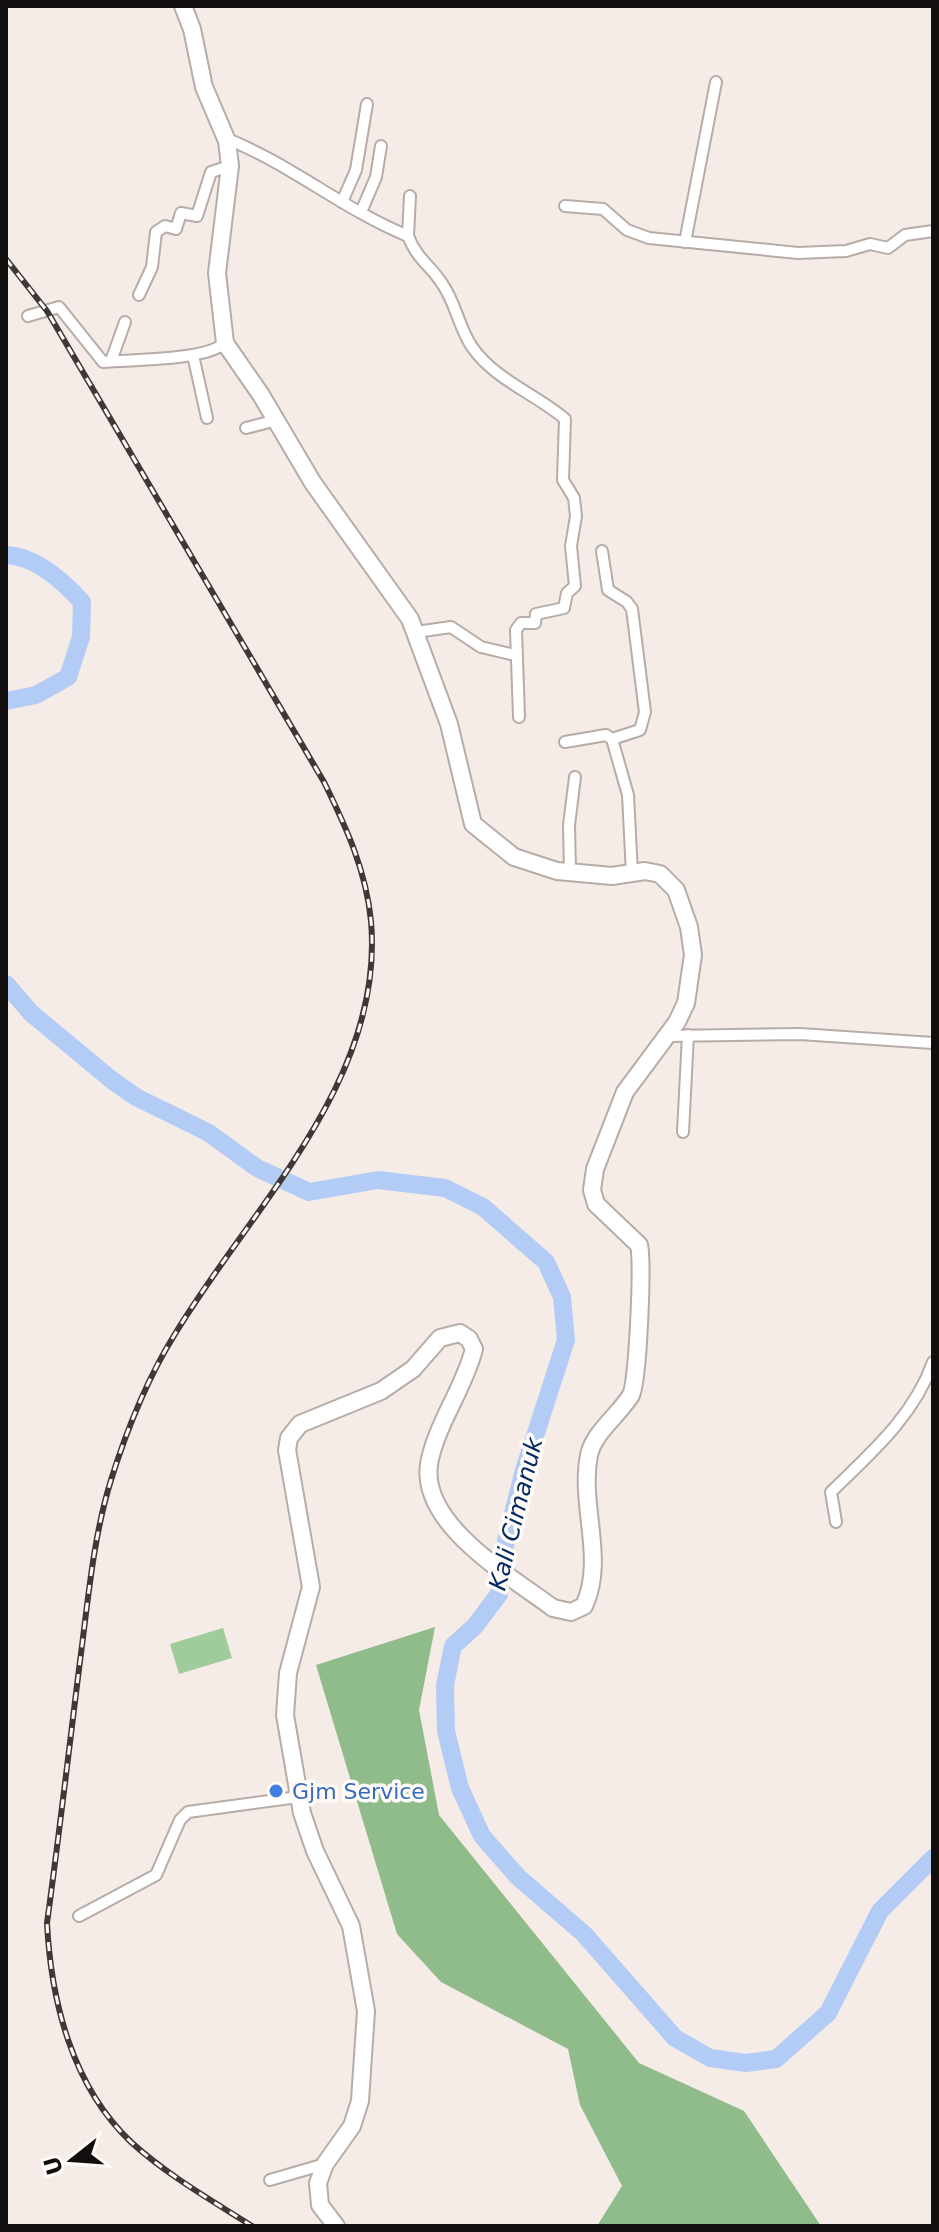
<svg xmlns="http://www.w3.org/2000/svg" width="939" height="2232" viewBox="0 0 939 2232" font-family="'DejaVu Sans',sans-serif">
<rect width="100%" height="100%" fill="#f6ece7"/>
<polygon fill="#a0cb9b" points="223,1628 232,1658 179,1674 170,1644"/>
<polygon fill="#90bb8b" points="435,1627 419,1710 439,1815 639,2063 744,2111 821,2226 597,2226 622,2186 580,2105 568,2049 441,1982 397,1934 316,1665"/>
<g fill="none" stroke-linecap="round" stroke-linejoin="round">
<g stroke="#b2ccf6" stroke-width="18">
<path d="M6,555c30,1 57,26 76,47l-1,35 -13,40 -32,18 -30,6"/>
<polyline points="6,984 31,1013 113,1081 136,1097 209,1133 257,1168 309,1192 378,1180 445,1188 483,1207 546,1262 562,1297 566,1340 524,1470 505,1545 499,1594 475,1626 453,1646 445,1685 446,1731 460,1788 482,1836 518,1877 584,1934 675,2038 710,2058 746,2063 776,2059 828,2013 880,1911 933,1858"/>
</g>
<g stroke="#b6aca8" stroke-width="14">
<g id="minor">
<path d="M225,138c64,25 119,72 183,98 10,25 22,28 35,49 13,19 16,43 29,62 23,33 64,47 93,72l-2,61 11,18 2,18 -5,30 4,40 -8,7 -3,15 -28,6 -1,9h-14l-5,7 3,87"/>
<polyline points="342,202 356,170 367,104"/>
<polyline points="565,206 603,209 627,230 649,238 798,253 846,251 870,244 888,248 905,235 933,231"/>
<polyline points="361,212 376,177 381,146"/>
<polyline points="408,236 410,196"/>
<polyline points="685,242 716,82"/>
<polyline points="139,295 152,267 156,232 165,226 176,229 181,213 197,216 211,172 230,166"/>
<path d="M28,316l31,-9 44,55c30,-3 101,-1 122,-19"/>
<polyline points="193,355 207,418"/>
<polyline points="111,361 125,322"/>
<polyline points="246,428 277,420"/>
<polyline points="602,551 608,590 627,602 632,609 645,712 640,730 612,739"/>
<polyline points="416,632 451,627 481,647 515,655"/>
<polyline points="565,742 606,735 612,739 628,795 632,874"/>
<polyline points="570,871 569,825 575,777"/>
<polyline points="666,1036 800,1034 933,1043"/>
<polyline points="683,1132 688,1035"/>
<path d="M836,1522l-5,-30c40,-39 83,-76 102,-130"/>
<polyline points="79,1916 156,1875 180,1820 188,1812 298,1797"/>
<polyline points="270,2180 325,2164"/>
</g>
</g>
<g stroke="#b6aca8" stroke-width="20">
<path id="primary" d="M183,6l9,23 12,58 23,54 3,25 -13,107 8,70 36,52 52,88 97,136 39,105 24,100 41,33 43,14 55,5 33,-5 15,3 16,16 13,37 4,28 -7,48 -9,19 -52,70 -30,77 -3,21 4,14 43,41c4,18 -1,137 -8,150 -12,20 -37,37 -42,60 -10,50 17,104 -5,151l-13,6 -18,-4c-44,-33 -138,-86 -123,-149 9,-39 34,-71 44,-110l-5,-10 -9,-6 -20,5 -27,31 -32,22 -81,33 -11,14 -2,12 24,137 -23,86 -3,42 17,98 13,38 36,75 15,85 -6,90 -8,25 -27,38 -7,19 2,22 16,21"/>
</g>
<use href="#minor" stroke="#fff" stroke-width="10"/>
<use href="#primary" stroke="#fff" stroke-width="16"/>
<g stroke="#3e3837" stroke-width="6">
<path id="rail" d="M6,259l41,52 277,471c22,45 42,88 47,139 14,160 -119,285 -196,413 -28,45 -48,95 -64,146 -18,58 -23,121 -31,181 -11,88 -21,175 -33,262 4,78 25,163 84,219 36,33 80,58 121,84"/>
</g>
<use href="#rail" stroke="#fffbf9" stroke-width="3" stroke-dasharray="9" stroke-linecap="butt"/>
</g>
<circle fill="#3f7fe0" stroke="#fffbf9" stroke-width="3" cx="276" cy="1791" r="8"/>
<g text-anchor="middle" stroke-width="7" stroke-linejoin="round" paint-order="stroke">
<g font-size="22" fill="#366cbe" stroke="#fffbf9" text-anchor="start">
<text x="292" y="1799">Gjm Service</text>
</g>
<g font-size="24" font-style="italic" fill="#042964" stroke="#fffbf9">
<text transform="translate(516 1514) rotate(-76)" y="8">Kali Cimanuk</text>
</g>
</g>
<rect width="939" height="2232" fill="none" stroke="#120e0d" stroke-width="16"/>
<g transform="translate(72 2160) rotate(253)" stroke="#fffbf9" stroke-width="6" paint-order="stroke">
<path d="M0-6L14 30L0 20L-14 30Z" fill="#120e0d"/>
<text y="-12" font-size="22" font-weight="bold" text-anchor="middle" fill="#120e0d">U</text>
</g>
</svg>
